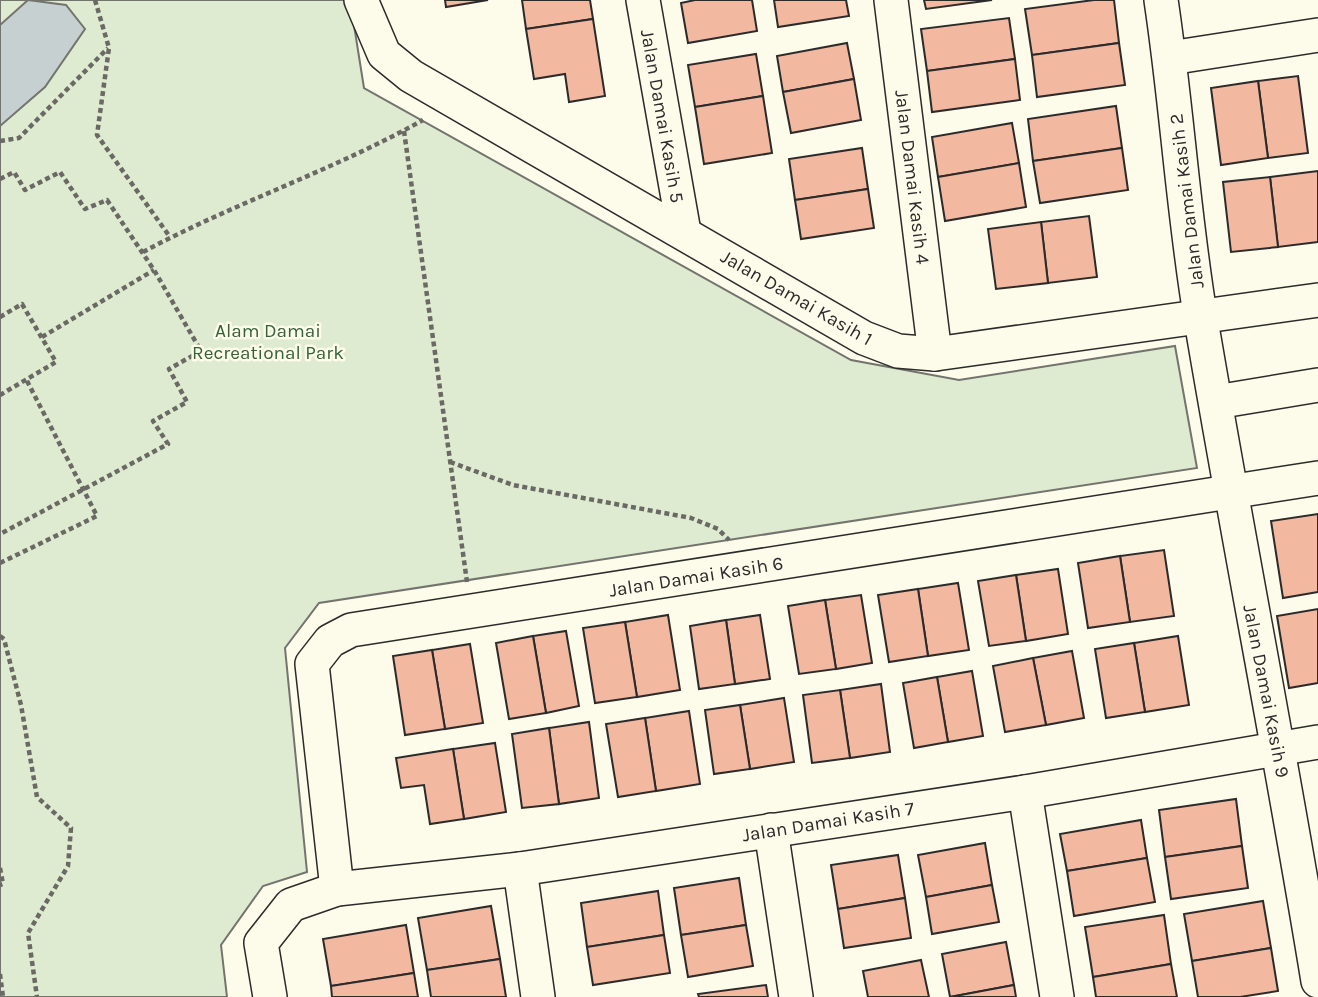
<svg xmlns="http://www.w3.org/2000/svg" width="1318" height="997" viewBox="0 0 1318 997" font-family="Karla,sans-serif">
<rect width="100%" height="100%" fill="#fdfbea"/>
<polygon fill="#deebd1" stroke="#74746e" stroke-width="2" points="0,0 350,0 364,88 851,360 959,380 1175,346 1197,468 319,603 285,648 307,872 263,886 221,945 227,997 0,997"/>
<polygon fill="#c7d0d0" stroke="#74746e" stroke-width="2" points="28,0 66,5 85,29 45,87 0,126 0,25"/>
<g fill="#f2b8a0" stroke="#2b2b2b" stroke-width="2">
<polygon points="445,0 488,0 446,7"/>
<polygon points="522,0 590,0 593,19 526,29"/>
<polygon points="695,0 752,0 757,31 688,43 681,3"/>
<polygon points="774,0 846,0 849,16 778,27"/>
<polygon points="924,0 992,0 926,9"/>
<polygon points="1094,0 1114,0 1119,43 1032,55 1025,9"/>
<polygon points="1009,18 1015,59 927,71 921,29"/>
<polygon points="593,19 605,96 569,102 565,74 534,79 526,29"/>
<polygon points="847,43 854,79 783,92 777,56"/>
<polygon points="1119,43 1125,85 1037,97 1032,55"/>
<polygon points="756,54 763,96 695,107 688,65"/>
<polygon points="1015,59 1020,100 932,112 927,71"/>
<polygon points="1298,76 1308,153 1268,158 1258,81"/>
<polygon points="854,79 861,120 791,133 783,92"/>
<polygon points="1258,81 1268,158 1221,165 1211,88"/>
<polygon points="763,96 772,153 704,164 695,107"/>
<polygon points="1116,106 1122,148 1033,161 1028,119"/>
<polygon points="1012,123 1019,163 938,177 932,137"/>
<polygon points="862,148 868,189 795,200 789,159"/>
<polygon points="1122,148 1128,190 1040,203 1033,161"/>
<polygon points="1019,163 1026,207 945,221 938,177"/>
<polygon points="1318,171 1318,242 1278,247 1270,177"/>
<polygon points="1270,177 1278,247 1231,252 1223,182"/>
<polygon points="868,189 874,228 801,239 795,200"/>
<polygon points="1089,216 1097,277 1048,283 1041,222"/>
<polygon points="1041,222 1048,283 996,289 988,229"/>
<polygon points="1318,514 1318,592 1283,598 1271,521"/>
<polygon points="1164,550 1174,616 1130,622 1120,556"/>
<polygon points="1120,556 1130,622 1088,628 1078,563"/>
<polygon points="1058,569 1068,634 1026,641 1016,575"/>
<polygon points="1016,575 1026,641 989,646 978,581"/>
<polygon points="958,583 969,650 928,656 918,589"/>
<polygon points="918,589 928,656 889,662 878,595"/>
<polygon points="861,595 872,663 836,669 825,600"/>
<polygon points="825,600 836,669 799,674 788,606"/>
<polygon points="1318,609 1318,683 1289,688 1277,616"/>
<polygon points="668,615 680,690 637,697 625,622"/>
<polygon points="760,615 770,679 735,684 726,620"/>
<polygon points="726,620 735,684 699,689 690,626"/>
<polygon points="625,622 637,697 595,703 583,628"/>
<polygon points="566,631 579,706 546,713 533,636"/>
<polygon points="533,636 546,713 509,719 496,643"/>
<polygon points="1178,636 1189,705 1145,712 1134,643"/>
<polygon points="1134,643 1145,712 1106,718 1095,649"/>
<polygon points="470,644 483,723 445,729 432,650"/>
<polygon points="432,650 445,729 405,735 393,656"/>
<polygon points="1072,651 1084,718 1046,725 1033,658"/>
<polygon points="1033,658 1046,725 1005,732 993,666"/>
<polygon points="972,671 983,736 948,742 937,677"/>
<polygon points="937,677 948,742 914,748 903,683"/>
<polygon points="881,684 890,752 850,758 840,690"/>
<polygon points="840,690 850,758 812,763 803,695"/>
<polygon points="784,698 794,762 750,769 740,705"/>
<polygon points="740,705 750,769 714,774 705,710"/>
<polygon points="689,711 700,784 656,791 645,718"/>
<polygon points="645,718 656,791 618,797 606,724"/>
<polygon points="589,722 599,798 559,804 549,728"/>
<polygon points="549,728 559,804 522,808 512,734"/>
<polygon points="495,743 506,812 464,819 453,749"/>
<polygon points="453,749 464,819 430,824 424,785 401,788 396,758"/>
<polygon points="1236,799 1242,846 1165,857 1159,810"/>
<polygon points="1141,820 1147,858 1067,871 1060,834"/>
<polygon points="985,843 992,885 926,897 918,855"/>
<polygon points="1242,846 1248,888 1171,899 1165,857"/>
<polygon points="898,855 905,898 838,909 831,865"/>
<polygon points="1147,858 1155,902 1074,916 1067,871"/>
<polygon points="739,878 746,925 681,935 674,888"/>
<polygon points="992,885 999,922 932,934 926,897"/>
<polygon points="658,891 664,935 587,947 581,903"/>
<polygon points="905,898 911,938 844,948 838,909"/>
<polygon points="1263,901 1271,948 1192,961 1184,914"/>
<polygon points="491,906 500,959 427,970 418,918"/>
<polygon points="1164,915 1171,964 1093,977 1085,927"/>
<polygon points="406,925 414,973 331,986 323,939"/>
<polygon points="746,925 753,966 688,977 681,935"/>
<polygon points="664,935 670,973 593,985 587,947"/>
<polygon points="1006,942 1014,985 950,997 942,954"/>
<polygon points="1271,948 1278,991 1240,997 1198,997 1192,961"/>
<polygon points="500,959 506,997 431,997 427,970"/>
<polygon points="921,960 929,997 868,997 863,971"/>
<polygon points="1171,964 1177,997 1096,997 1093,977"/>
<polygon points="414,973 418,997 332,997 331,986"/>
<polygon points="766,985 768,997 699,997 698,994"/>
<polygon points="1014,985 1016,997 950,997"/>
</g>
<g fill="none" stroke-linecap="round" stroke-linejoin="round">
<g stroke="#2b2b2b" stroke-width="36">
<g id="minor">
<polyline points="361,0 384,54 411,76 864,338 898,351 935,354 1318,300"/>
<polyline points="643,0 684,232"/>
<polyline points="891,0 935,354"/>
<path d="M1161,0c16,106 22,214 40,320 37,220 81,440 117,661"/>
<polyline points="1170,58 1318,35"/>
<polyline points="1216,402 1318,385"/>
<polyline points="1025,792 1057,997"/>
<polyline points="771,830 796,997"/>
<polyline points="520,869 538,997"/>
<polyline points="337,889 312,664 330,641 351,630 1318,478"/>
<polyline points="270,997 261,943 291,905 337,889 520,869 1025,792 1318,742"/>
</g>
</g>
<g stroke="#6a6964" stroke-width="4.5" stroke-dasharray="5 3.5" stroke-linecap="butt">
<polyline points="95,0 109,48 97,135 170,237"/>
<polyline points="404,131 467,582"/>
<polyline points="0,141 19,138 108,48"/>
<polyline points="0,179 14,172 25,190 60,172 85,209 107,200 154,270 201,351 169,369 187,402 153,421 168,444 2,533 0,531"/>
<path d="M143,252c91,-49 191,-82 280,-132"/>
<polyline points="0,317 22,304 56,362 0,395"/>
<polyline points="42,337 154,270"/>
<polyline points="450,462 513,485 691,518 718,529 729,540"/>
<polyline points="0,563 97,516 26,379"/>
<polyline points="0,636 4,639 21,705 37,797 71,828 68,866 28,933 37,997"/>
<polyline points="0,868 3,884 0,885"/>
<polyline points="0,974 3,997"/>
</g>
<use href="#minor" stroke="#fdfbea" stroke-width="33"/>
</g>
<g text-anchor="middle" stroke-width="5" stroke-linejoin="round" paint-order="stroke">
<g font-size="19" fill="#2b2b2b" stroke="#fdfbea">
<text transform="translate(663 116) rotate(80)" y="7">Jalan Damai Kasih 5</text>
<text transform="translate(913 177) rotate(83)" y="7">Jalan Damai Kasih 4</text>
<text transform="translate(1186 201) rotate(-97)" y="7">Jalan Damai Kasih 2</text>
<text transform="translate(797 297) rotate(30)" y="7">Jalan Damai Kasih 1</text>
<text transform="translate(696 576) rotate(-9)" y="7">Jalan Damai Kasih 6</text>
<text transform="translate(1267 691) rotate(79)" y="7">Jalan Damai Kasih 9</text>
<text transform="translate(828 821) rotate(-9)" y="7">Jalan Damai Kasih 7</text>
</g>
<g font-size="19" fill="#34623c" stroke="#fdfbea">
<text x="268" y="337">Alam Damai<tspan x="268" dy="22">Recreational Park</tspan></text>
</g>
</g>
</svg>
